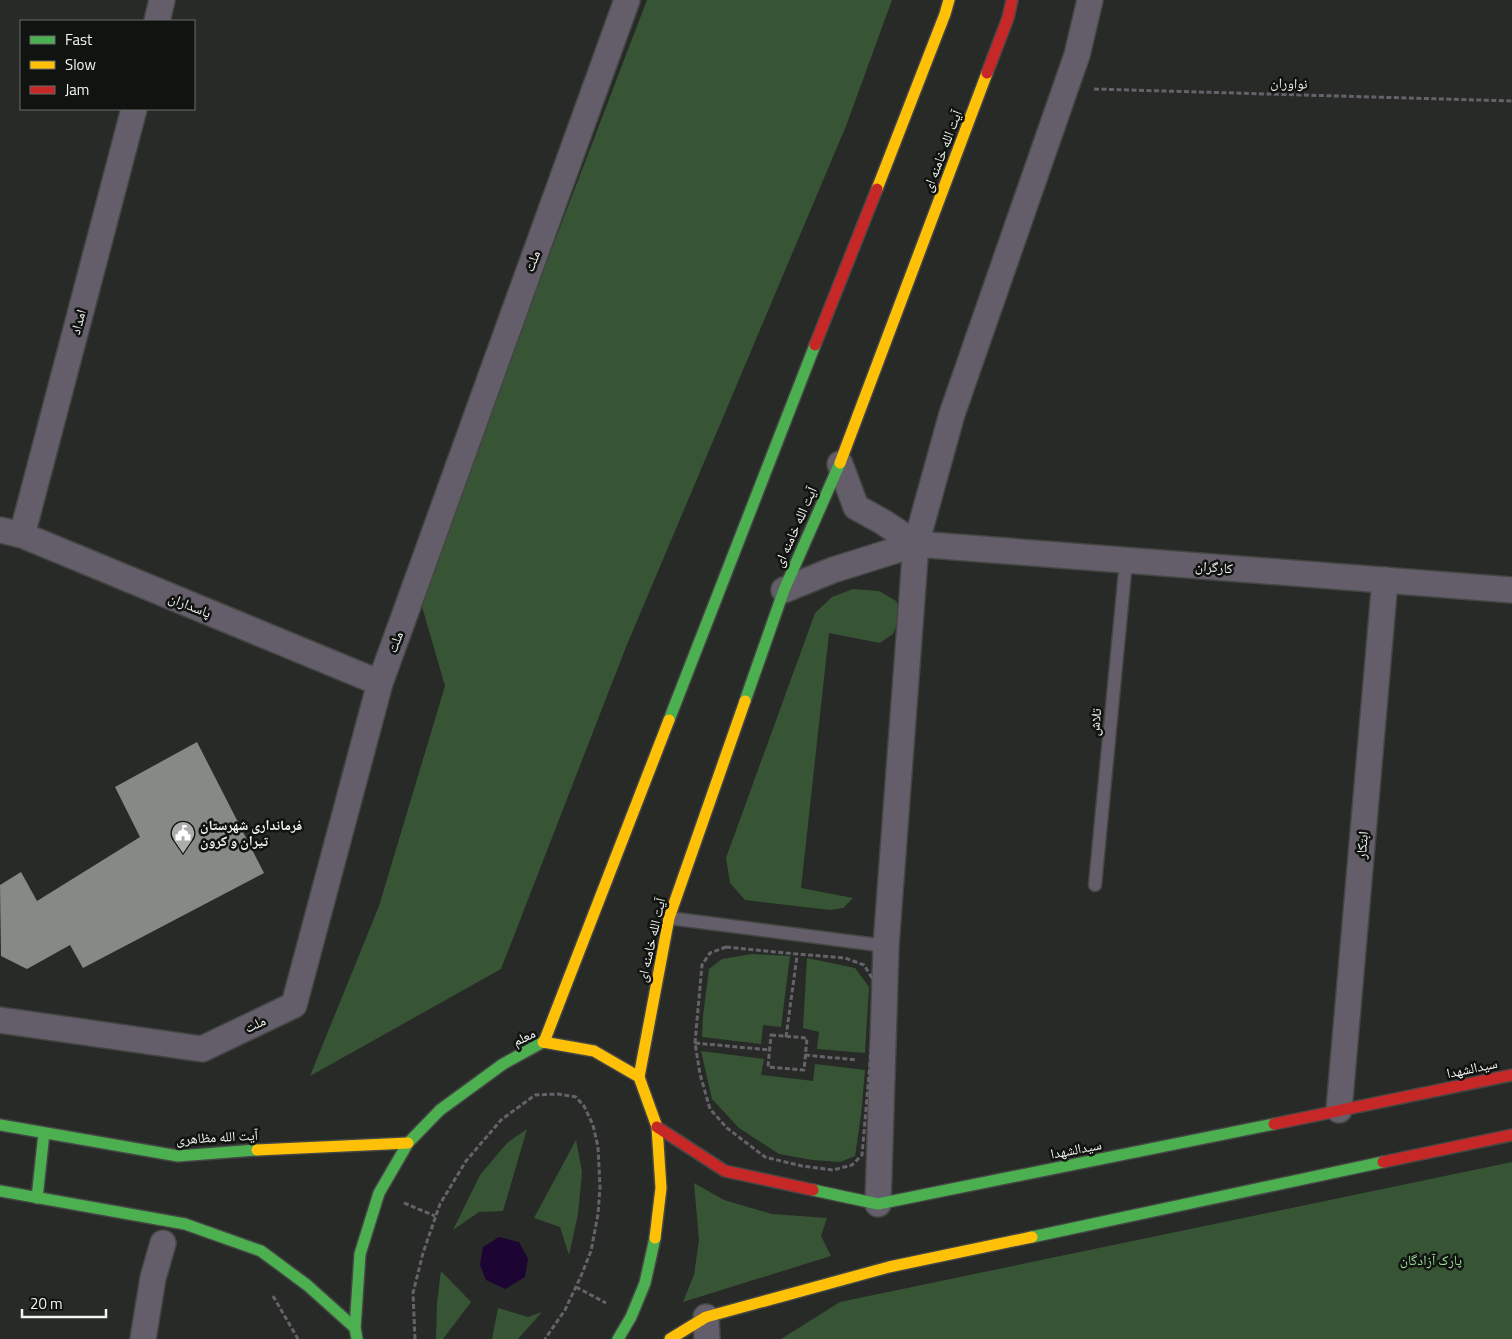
<svg xmlns="http://www.w3.org/2000/svg" width="1512" height="1339" viewBox="0 0 1512 1339" font-family="'Titillium Web','Noto Naskh Arabic',sans-serif">
<rect width="100%" height="100%" fill="#282a27"/>
<g fill="#375535">
<polygon points="647,0 892,0 846,126 626,647 501,969 310,1076 379,906 445,686 419,596"/>
<polygon points="853,589 879,591 896,601 902,613 893,634 880,643 829,633 801,888 853,898 843,908 830,910 745,900 730,883 726,858 815,613 832,597"/>
<polygon points="752,954 790,956 781,1027 763,1025 761,1044 702,1037 703,1016 709,969 722,959"/>
<polygon points="807,958 855,968 869,987 865,1053 817,1049 819,1032 803,1028"/>
<polygon points="701,1051 764,1059 761,1075 813,1081 815,1064 865,1070 861,1115 855,1156 840,1162 813,1160 779,1154 739,1128 712,1099"/>
<polygon points="527,1129 503,1211 479,1212 453,1230 480,1175 507,1143"/>
<polygon points="576,1140 582,1172 578,1214 569,1255 560,1227 534,1218"/>
<polygon points="1512,1162 1512,1339 781,1339 840,1302"/>
<polygon points="694,1183 724,1200 772,1214 827,1218 821,1236 831,1256 683,1302 694,1275 699,1240"/>
<polygon points="441,1271 471,1302 443,1339 436,1339 437,1303"/>
<polygon points="498,1308 528,1317 542,1312 518,1339 492,1339"/>
</g>
<polygon fill="#1d0533" points="499,1237 519,1242 528,1259 525,1277 505,1289 486,1280 480,1265 483,1247"/>
<polygon fill="#878986" points="197,742 264,873 83,968 70,945 27,969 1,956 0,885 21,872 37,901 140,837 115,787"/>
<g fill="none" stroke-linecap="round" stroke-linejoin="round">
<g stroke="#444644" stroke-width="15">
<g id="lane">
<polyline points="1095,885 1126,561"/>
<polyline points="669,918 886,946"/>
</g>
</g>
<g stroke="#444644" stroke-width="28">
<g id="street">
<polyline points="157,21 162,0"/>
<polyline points="0,530 22,535 380,683"/>
<polyline points="22,535 134,109"/>
<polyline points="916,544 1512,590"/>
<polyline points="784,590 833,570 916,544 883,522 856,507 840,464"/>
<polyline points="0,1020 202,1049 294,1005 380,683 627,0"/>
<polyline points="1339,1110 1385,580"/>
<polyline points="878,1204 886,946 916,544 952,414 1077,55 1090,0"/>
<polyline points="706,1317 707,1339"/>
<polyline points="143,1339 153,1278 163,1243"/>
</g>
</g>
<g stroke="#444644" stroke-width="14">
<g id="fast">
<polyline points="745,701 784,590 840,463"/>
<polyline points="669,720 815,345"/>
<polyline points="0,1125 178,1156 257,1150"/>
<polyline points="813,1190 878,1204 1274,1124"/>
<polyline points="0,1191 185,1224 261,1251 307,1285 355,1328"/>
<polyline points="37,1198 44,1133"/>
<polyline points="1032,1237 1383,1162"/>
<polyline points="357,1339 355,1328 360,1254 379,1193 408,1143 440,1110 503,1064 543,1042"/>
<polyline points="618,1339 631,1317 645,1283 655,1238"/>
</g>
</g>
<g stroke="#444644" stroke-width="14">
<g id="slow">
<polyline points="877,189 945,14 949,0"/>
<polyline points="840,463 987,73"/>
<polyline points="543,1042 594,1051 639,1077 657,1127 661,1188 655,1238"/>
<polyline points="544,1042 669,720"/>
<polyline points="639,1077 669,918 745,701"/>
<polyline points="257,1150 408,1143"/>
<polyline points="670,1339 706,1317 889,1267 1032,1237"/>
</g>
</g>
<g stroke="#444644" stroke-width="14">
<g id="jam">
<polyline points="987,73 1008,18 1012,0"/>
<polyline points="815,345 877,189"/>
<polyline points="1274,1124 1512,1075"/>
<polyline points="657,1127 725,1171 813,1190"/>
<polyline points="1383,1162 1512,1135"/>
</g>
</g>
<g stroke="#656269" stroke-width="3" stroke-dasharray="5 2.5" stroke-linecap="butt">
<polyline points="1094,89 1512,101"/>
<polygon points="726,947 797,954 845,958 864,965 874,981 876,994 862,1155 852,1165 833,1170 802,1166 765,1157 727,1128 710,1109 700,1074 695,1043 702,965 710,953"/>
<polygon points="771,1035 807,1038 804,1070 768,1067"/>
<polyline points="786,1037 797,956"/>
<polyline points="695,1043 770,1050"/>
<polyline points="805,1055 857,1060"/>
<polyline points="404,1203 435,1216"/>
<polyline points="576,1287 606,1303"/>
<polyline points="273,1296 298,1339"/>
<polyline points="415,1339 413,1293 423,1253 440,1204 466,1161 501,1120 535,1095 558,1094 576,1097 584,1106 593,1125 598,1147 600,1187 598,1214 591,1251 581,1276 565,1310 545,1339"/>
</g>
<use href="#lane" stroke="#635e69" stroke-width="12"/>
<use href="#street" stroke="#635e69" stroke-width="25"/>
<use href="#fast" stroke="#4caf50" stroke-width="11"/>
<use href="#slow" stroke="#ffc107" stroke-width="11"/>
<use href="#jam" stroke="#c62828" stroke-width="11"/>
</g>
<defs>
<g id="civic-pin" transform="scale(1.25)"><path d="M0 17L-7.5 6A9.5 9.5 0 1 1 7.5 6Z" fill="#abaeab" stroke="#111311"/><path d="M-.6-6.5H3V-4.5H.6V-3L4-1V1h2V6H-6V1h2V-1L-.6-3ZM-1.2 2.5V6h2.4V2.5Z" fill="#fff"/></g>
</defs>
<g fill-rule="evenodd">
<use href="#civic-pin" x="183" y="833"/>
</g>
<g text-anchor="middle" stroke-width="5" stroke-linejoin="round" paint-order="stroke">
<g font-size="14" fill="#f2f5f2" stroke="#111311">
<text transform="translate(1289 83) rotate(2)" y="5">نواوران</text>
<text transform="translate(942 151) rotate(-69)" y="5">آیت الله خامنه ای</text>
<text transform="translate(532 261) rotate(-70)" y="5">ملت</text>
<text transform="translate(78 322) rotate(-75)" y="5">امداد</text>
<text transform="translate(795 527) rotate(-66)" y="5">آیت الله خامنه ای</text>
<text transform="translate(1214 567) rotate(4)" y="5">کارگران</text>
<text transform="translate(190 605) rotate(22)" y="5">پاسداران</text>
<text transform="translate(395 642) rotate(-70)" y="5">ملت</text>
<text transform="translate(1095 722) rotate(-85)" y="5">تلاش</text>
<text transform="translate(1362 845) rotate(-85)" y="5">ابتکار</text>
<text transform="translate(651 940) rotate(-77)" y="5">آیت الله خامنه ای</text>
<text transform="translate(255 1024) rotate(-25)" y="5">ملت</text>
<text transform="translate(524 1037) rotate(-26)" y="5">معلم</text>
<text transform="translate(1472 1068) rotate(-12)" y="5">سیدالشهدا</text>
<text transform="translate(217 1137) rotate(-3)" y="5">آیت الله مظاهری</text>
<text transform="translate(1076 1149) rotate(-11)" y="5">سیدالشهدا</text>
</g>
<g font-size="14" font-weight="bold" fill="#f2f5f2" stroke="#111311" text-anchor="start">
<text x="200" y="830">فرمانداری شهرستان<tspan x="200" dy="16">تیران و کرون</tspan></text>
</g>
<g font-size="14" fill="#9be096" stroke="#111311">
<text x="1431" y="1265">پارک آزادگان</text>
</g>
</g>
<rect x="20" y="20" width="175" height="90" fill="#111311" stroke="#6b6d6b"/>
<rect x="30" y="36" width="25" height="8" fill="#4caf50" stroke="#6b6d6b"/>
<text x="65" y="45" font-size="15" fill="#f2f5f2">Fast</text>
<rect x="30" y="61" width="25" height="8" fill="#ffc107" stroke="#6b6d6b"/>
<text x="65" y="70" font-size="15" fill="#f2f5f2">Slow</text>
<rect x="30" y="86" width="25" height="8" fill="#c62828" stroke="#6b6d6b"/>
<text x="65" y="95" font-size="15" fill="#f2f5f2">Jam</text>
<path d="M22 1309v8h84v-8" fill="none" stroke="#f2f5f2" stroke-width="2.5"/>
<text x="30" y="1309" font-size="15" fill="#f2f5f2" stroke="#111311" stroke-width="4" paint-order="stroke">20 m</text>
</svg>
